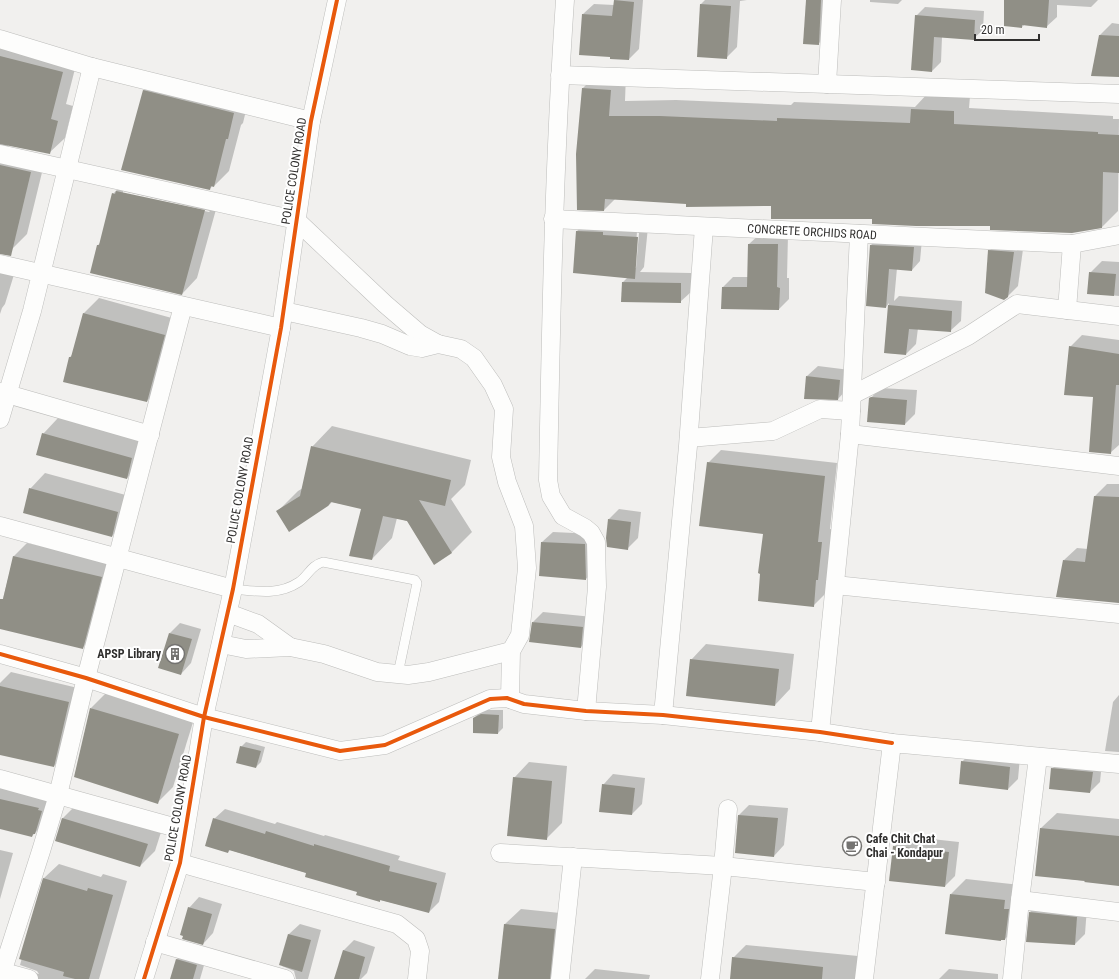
<svg xmlns="http://www.w3.org/2000/svg" width="1119" height="979" viewBox="0 0 1119 979" font-family="'Roboto Condensed',sans-serif">
<rect width="100%" height="100%" fill="#f1f0ee"/>
<g fill="#0003" fill-rule="evenodd">
<polygon points="615,0 643,0 639,49 629,59 583,14 594,4 614,5"/>
<polygon points="705,0 747,0 740,1 737,47 726,58 698,56 701,4"/>
<polygon points="807,0 831,0 829,34 818,44"/>
<polygon points="870,0 902,0 898,4 870,2"/>
<polygon points="1005,0 1098,0 1091,7 1057,5 1057,17 1046,27 1025,24 1022,27"/>
<polygon points="925,7 984,11 983,30 973,39 942,37 941,62 932,71 916,16"/>
<polygon points="1112,23 1119,24 1119,76 1092,75 1100,35"/>
<polygon points="0,37 78,57 66,104 73,106 65,138 49,153 7,144 9,147 13,149 46,156 27,234 12,249 0,246"/>
<polygon points="599,72 626,74 625,101 676,100 791,105 794,102 915,107 928,93 970,96 969,108 1113,116 1113,119 1119,119 1118,211 1102,227 991,225 873,218 773,205 687,203 615,199 604,210 583,88"/>
<polygon points="159,75 249,98 243,123 241,125 229,171 214,186 213,186 209,189 143,91"/>
<path d="M128,178l92,17 -23,83 -15,16 -84,-49 3,-3 12,-48zM123,191l87,20 -1,1 -86,-19z"/>
<path d="M587,221l61,6 -4,40 -4,5 51,1v19l-11,10 -57,-20 5,-5 -51,-46zM637,232l2,1 -3,35h-2z"/>
<polygon points="760,234 788,235 787,278 789,278 789,299 779,309 723,287 733,277 749,277 749,244"/>
<polygon points="879,237 922,239 920,261 912,270 897,268 894,301 899,296 962,301 961,321 950,331 918,328 916,344 906,354 885,353 889,303 886,307 871,245"/>
<polygon points="1000,241 1024,242 1018,286 1007,297 989,251"/>
<polygon points="1102,261 1119,262 1119,296 1088,293 1090,273"/>
<polygon points="0,263 16,268 5,304 2,308 0,314"/>
<polygon points="99,298 179,320 162,386 147,401 70,357 73,354 84,313"/>
<polygon points="1082,335 1119,340 1119,445 1110,453 1094,396 1070,347"/>
<polygon points="818,366 850,370 848,388 838,399 807,376"/>
<polygon points="880,388 917,390 915,414 905,424 870,399"/>
<polygon points="58,418 147,443 142,463 127,478 43,434"/>
<polygon points="332,426 471,460 465,485 451,499 472,532 451,553 407,521 397,518 392,538 372,559 362,508 332,502 328,506 277,512 298,491 303,488 312,447"/>
<polygon points="721,450 837,463 830,529 835,530 826,593 813,606 762,573 764,533 708,463"/>
<polygon points="45,473 133,497 127,520 112,536 30,489"/>
<polygon points="1107,484 1119,484 1119,602 1064,560 1077,548 1088,549 1095,496"/>
<polygon points="619,509 641,512 638,538 627,549 609,519"/>
<polygon points="553,532 595,534 596,568 586,579 542,542"/>
<polygon points="27,543 114,563 96,635 82,648 0,628 0,610 14,556"/>
<polygon points="543,612 593,617 591,636 581,647 533,622"/>
<polygon points="180,623 201,629 191,663 181,674 170,633"/>
<polygon points="706,644 794,654 790,689 775,705 691,660"/>
<polygon points="11,672 82,689 67,753 54,766 0,754 0,683"/>
<polygon points="106,693 194,719 173,787 158,802 91,708"/>
<polygon points="1119,695 1119,752 1105,751 1113,702"/>
<polygon points="487,710 503,710 503,728 498,733 474,718 479,713"/>
<polygon points="246,742 265,747 261,762 256,767 241,747"/>
<polygon points="972,751 1020,757 1018,779 1008,789 962,762"/>
<polygon points="1063,758 1102,762 1100,782 1090,792 1052,769"/>
<polygon points="529,762 567,766 562,823 546,839 514,778"/>
<polygon points="613,774 645,778 642,804 632,814 603,785"/>
<polygon points="0,780 54,793 50,818 32,836 0,828"/>
<polygon points="78,803 162,829 155,851 140,866 56,840 63,818"/>
<polygon points="749,805 788,808 784,845 774,856 739,815"/>
<polygon points="225,809 275,824 277,822 324,836 325,835 400,856 398,860 446,873 439,902 429,912 381,900 379,901 358,891 307,873 230,850 228,852 214,819"/>
<polygon points="1057,813 1119,819 1119,885 1036,875 1041,828"/>
<polygon points="904,836 959,842 955,876 945,886 894,847"/>
<polygon points="0,850 13,853 0,899"/>
<polygon points="59,864 101,877 103,874 127,881 99,979 20,979 27,971 39,974 37,971 20,965 44,878"/>
<polygon points="966,879 1020,885 1020,924 1005,939 951,894"/>
<polygon points="199,897 222,904 213,933 203,944 189,908"/>
<polygon points="1041,902 1087,907 1085,934 1075,944 1030,912"/>
<polygon points="521,909 570,914 557,979 499,979 505,924"/>
<polygon points="300,924 321,930 308,979 284,979 286,977 296,979 294,971 282,966 282,965 281,964 289,934"/>
<polygon points="354,940 375,947 367,973 361,979 343,979 343,951"/>
<polygon points="746,945 858,956 856,979 731,979 733,958"/>
<polygon points="187,949 207,955 200,979 171,979 177,959"/>
<polygon points="595,969 650,975 649,979 585,979"/>
<polygon points="949,969 998,974 998,979 939,979"/>
</g>
<g fill="#908f86">
<polygon points="614,0 634,2 629,60 610,59 610,57 579,55 582,14 612,16"/>
<polygon points="806,0 821,0 819,45 803,44"/>
<polygon points="1004,0 1049,0 1047,28 1022,25 1022,28 1004,26"/>
<polygon points="700,4 731,6 727,59 697,57"/>
<polygon points="915,15 975,20 974,40 934,37 932,72 911,70"/>
<polygon points="1099,35 1119,36 1119,77 1091,76"/>
<polygon points="0,56 63,72 51,119 58,121 50,154 0,144"/>
<polygon points="582,88 611,90 609,116 660,116 777,121 777,118 910,123 911,109 954,111 954,124 1098,132 1098,134 1119,135 1119,173 1103,172 1102,228 1072,233 990,230 990,226 916,226 872,224 872,219 771,219 771,206 686,207 686,204 605,199 604,211 577,210 576,154"/>
<polygon points="143,90 234,113 228,139 226,139 214,187 211,186 210,190 121,170"/>
<polygon points="0,165 31,172 11,256 0,254"/>
<polygon points="116,191 205,210 182,295 90,273 97,245 99,245 112,193 115,194"/>
<polygon points="576,231 603,232 603,235 638,237 635,279 573,273"/>
<polygon points="748,244 778,244 777,287 780,288 779,310 721,309 722,287 747,287"/>
<polygon points="870,245 914,247 912,271 889,269 886,308 866,306"/>
<polygon points="988,250 1014,252 1008,297 1004,300 985,293"/>
<polygon points="1089,272 1116,274 1114,296 1087,294"/>
<polygon points="622,282 681,283 681,303 621,302"/>
<polygon points="888,305 952,311 951,332 909,329 906,355 884,353"/>
<polygon points="83,313 165,335 147,402 63,382 69,357 71,357"/>
<polygon points="1069,346 1119,354 1119,385 1116,385 1111,454 1089,452 1093,397 1064,395"/>
<polygon points="806,376 840,380 838,400 804,399"/>
<polygon points="871,397 907,400 905,425 867,422 869,398"/>
<polygon points="42,433 132,458 127,479 36,455"/>
<polygon points="311,446 451,480 445,506 419,500 452,553 434,565 407,521 383,516 372,560 349,556 361,509 331,502 328,506 289,532 276,511 300,496"/>
<polygon points="707,462 825,476 818,542 822,542 818,580 816,580 814,607 758,601 760,574 758,573 763,534 699,526"/>
<polygon points="29,488 118,512 112,537 23,513"/>
<polygon points="1094,496 1119,497 1119,603 1056,597 1063,560 1085,562"/>
<polygon points="608,519 631,522 628,550 607,547 606,538"/>
<polygon points="541,542 585,544 586,580 539,576"/>
<polygon points="13,556 102,577 83,649 0,629 0,599 3,599"/>
<polygon points="532,622 583,627 581,648 529,642"/>
<polygon points="169,633 192,639 181,675 158,668"/>
<polygon points="690,659 779,669 775,706 686,696"/>
<polygon points="0,686 69,702 54,767 0,755"/>
<polygon points="90,708 179,734 158,804 74,777"/>
<polygon points="481,714 499,715 498,734 473,733 473,718"/>
<polygon points="240,746 261,751 256,768 236,763"/>
<polygon points="961,761 1010,767 1008,790 959,784"/>
<polygon points="1051,768 1093,772 1090,793 1049,789"/>
<polygon points="513,777 552,781 547,840 507,836"/>
<polygon points="602,784 635,788 632,815 599,812"/>
<polygon points="0,799 39,808 38,810 42,811 35,834 33,834 32,837 0,829"/>
<polygon points="738,815 778,818 774,857 735,853"/>
<polygon points="62,818 148,844 140,867 55,841"/>
<polygon points="213,818 265,834 266,831 314,846 314,844 366,859 390,866 389,871 437,883 429,913 380,900 380,902 356,895 357,892 305,877 306,873 229,850 228,853 205,846"/>
<polygon points="1040,828 1119,836 1119,886 1084,882 1085,881 1035,876"/>
<polygon points="893,846 949,852 945,887 889,881"/>
<polygon points="43,878 87,891 88,888 113,895 89,979 75,979 63,976 64,972 19,959"/>
<polygon points="950,894 1005,900 1004,909 1009,909 1005,940 1001,940 1001,941 945,934"/>
<polygon points="188,907 212,914 203,945 182,939 183,936 180,935"/>
<polygon points="1029,912 1077,917 1075,945 1026,942"/>
<polygon points="504,924 555,929 550,979 498,979"/>
<polygon points="288,934 311,940 302,972 279,965"/>
<polygon points="343,950 365,957 359,979 334,979"/>
<polygon points="732,957 823,967 822,979 730,979"/>
<polygon points="176,959 197,965 193,979 170,979"/>
</g>
<g fill="none" stroke-linecap="round" stroke-linejoin="round">
<g stroke="#bdbdbb" stroke-width="10">
<path id="lane" d="M233,589c23,2 45,7 66,-7 9,-6 12,-17 24,-20l92,18 2,3 -1,5 -18,86"/>
</g>
<g stroke="#bdbdbb" stroke-width="19">
<g id="street">
<path d="M565,0c-11,160 -14,320 -17,480l3,16 12,20 22,12 6,5 5,9 1,45 -11,124"/>
<polyline points="0,39 92,67 311,121"/>
<polyline points="560,75 1119,94"/>
<polyline points="827,84 832,0"/>
<polyline points="0,154 296,220 385,304 420,334 438,344 461,349 474,358 493,385 504,409 501,457 507,482 524,526 527,568 520,635 511,651 510,699"/>
<polyline points="553,219 1072,244"/>
<polyline points="0,264 281,328"/>
<polyline points="1067,310 1072,244 1119,235"/>
<polyline points="284,311 361,328 382,334 410,346 422,348 438,344"/>
<polyline points="0,392 150,435"/>
<polyline points="852,395 968,336 1017,304 1119,316"/>
<polyline points="0,419 32,311 92,67"/>
<polyline points="850,434 1119,466"/>
<polyline points="689,438 773,431 820,409 851,411"/>
<polyline points="0,526 233,589"/>
<polyline points="835,585 1119,614"/>
<polyline points="228,613 258,624 290,647"/>
<polyline points="221,644 246,649 290,647 324,654 377,672 408,675 429,672 511,651"/>
<polyline points="0,654 86,678 204,717 340,751 385,745 490,699 507,698 524,704 586,711 663,715 820,732 892,743"/>
<polyline points="663,715 688,446 704,227"/>
<polyline points="820,732 850,434 859,234"/>
<polyline points="0,779 184,830"/>
<polyline points="500,853 723,866 876,882"/>
<polyline points="180,863 397,924 416,939 420,951 417,979"/>
<polyline points="1020,900 1119,912"/>
<polyline points="155,942 285,979"/>
<polyline points="0,971 29,979"/>
<polyline points="0,979 41,851 58,795 86,678 183,306"/>
<polyline points="144,979 180,863 204,717 233,589 281,328 311,121 337,0"/>
<polyline points="560,979 573,857"/>
<polyline points="710,979 723,866 728,809"/>
<polyline points="864,979 892,743 1119,764"/>
<polyline points="1012,979 1020,900 1038,757"/>
</g>
</g>
<use href="#lane" stroke="#fdfdfc" stroke-width="9"/>
<use href="#street" stroke="#fdfdfc" stroke-width="18"/>
<g stroke="#fff" stroke-width="6">
<g id="cycleway">
<polyline points="0,654 86,678 204,717 340,751 385,745 490,699 507,698 524,704 586,711 663,715 820,732 892,743"/>
<polyline points="144,979 180,863 204,717 233,589 281,328 311,121 337,0"/>
</g>
</g>
<use href="#cycleway" stroke="#e8590c" stroke-width="4"/>
</g>
<defs>
<g id="building-ring" transform="scale(1)"><circle r="9.5" fill="#fff" stroke="#747371" stroke-width="1.5"/><path d="M-4-6H4V6H1V3H-1V6H-4ZM-2.5-4.3h1.7v1.8h-1.7ZM.8-4.3h1.7v1.8H.8ZM-2.5-1h1.7V.8h-1.7ZM.8-1h1.7V.8H.8Z" fill="#747371"/></g>
<g id="cafe-ring" transform="scale(1)"><circle r="9.5" fill="#fff" stroke="#747371" stroke-width="1.5"/><path d="M-5.5-4.5H6V0H3Q3 3.5 0 3.5H-2.5Q-5.5 3.5-5.5 0ZM3-3.2v2h1.7v-2ZM-6 4.5H4V6H-6Z" fill="#747371"/></g>
</defs>
<g fill-rule="evenodd">
<use href="#building-ring" x="175" y="654"/>
<use href="#cafe-ring" x="852" y="846"/>
</g>
<g text-anchor="middle" stroke-width="4" stroke-linejoin="round" paint-order="stroke">
<g font-size="12" fill="#302f2e" stroke="#fff">
<text transform="translate(294 171) rotate(-81)" y="4">POLICE COLONY ROAD</text>
<text transform="translate(812 232) rotate(3)" y="4">CONCRETE ORCHIDS ROAD</text>
<text transform="translate(240 490) rotate(-80)" y="4">POLICE COLONY ROAD</text>
<text transform="translate(178 808) rotate(-80)" y="4">POLICE COLONY ROAD</text>
</g>
<g font-size="12" font-weight="bold" fill="#302f2e" stroke="#fff" text-anchor="end">
<text x="161" y="658">APSP Library</text>
<text x="866" y="843" text-anchor="start">Cafe Chit Chat<tspan x="866" dy="14">Chai - Kondapur</tspan></text>
</g>
</g>
<path d="M975 34v6h64v-6" fill="none" stroke="#302f2e" stroke-width="2"/>
<text x="981" y="34" font-size="12" fill="#302f2e" stroke="#ffffff" stroke-width="3" paint-order="stroke">20 m</text>
</svg>
